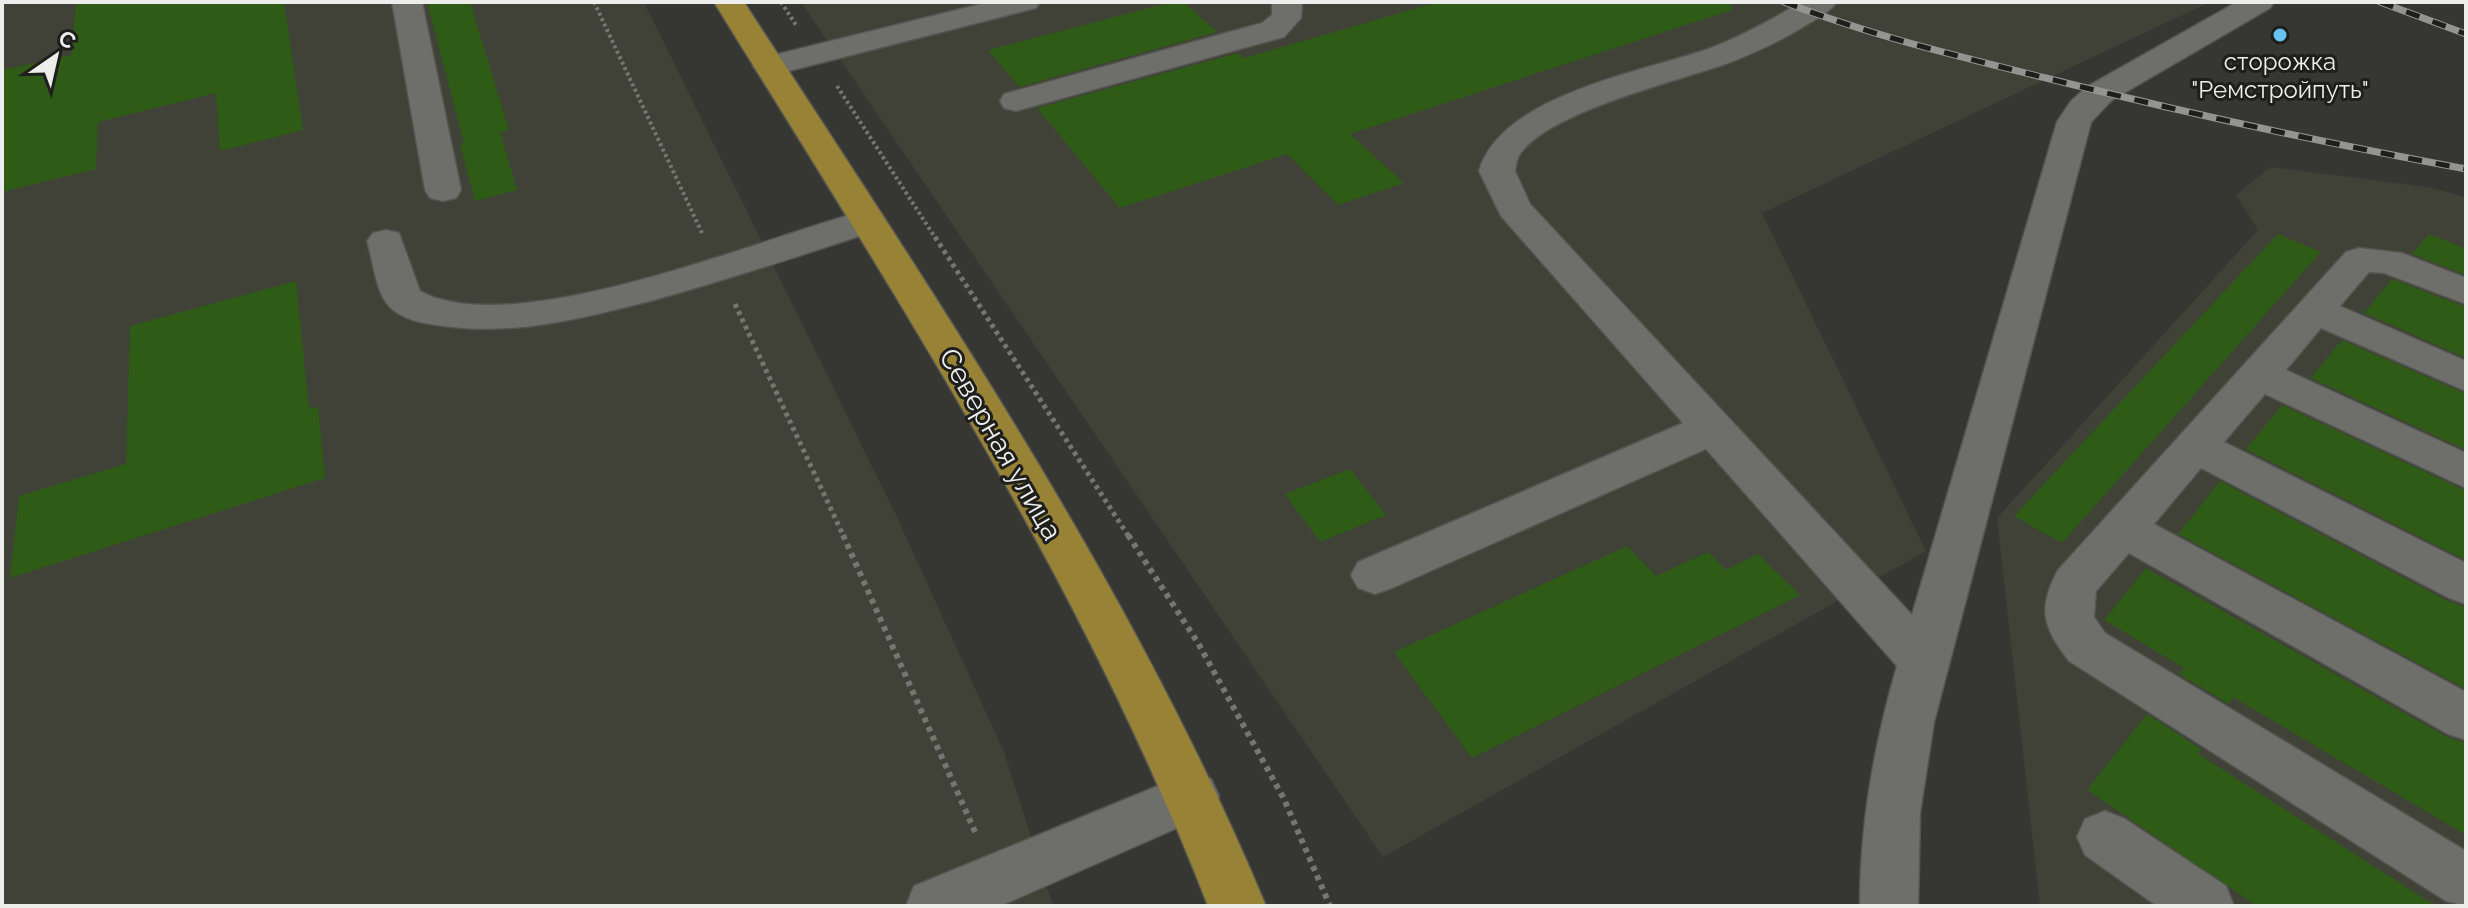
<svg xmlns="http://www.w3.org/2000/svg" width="2468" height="908" viewBox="0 0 2468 908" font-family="Raleway,sans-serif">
<rect width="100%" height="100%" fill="#363733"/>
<g fill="#404137">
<polygon points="2,2 644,2 896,515 1004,752 1053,906 2,906"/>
<polygon points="801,2 2210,2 1762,213 1926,551 1383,857"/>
<polygon points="2270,167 2428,187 2466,197 2466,906 2040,906 1997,518 2258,230 2236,195"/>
</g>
<g fill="#2e5c16">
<polygon points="76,2 284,2 303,130 220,151 216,93 98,122 96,169 2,192 2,70 71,55"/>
<polygon points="427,2 470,2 509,130 500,132 517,190 475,201 460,144 464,143"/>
<polygon points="1172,2 1184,2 1217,32 1019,87 988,50"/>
<polygon points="1438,2 1730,2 1732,10 1350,134 1404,183 1338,205 1287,154 1120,208 1037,108 1238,53 1244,58"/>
<polygon points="2278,234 2321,252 2062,543 2014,516"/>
<polygon points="2429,234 2466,249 2466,275 2412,254"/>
<polygon points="2392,279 2466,307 2466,358 2364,313"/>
<polygon points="296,281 309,409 318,406 325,478 10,578 19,496 126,464 130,326"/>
<polygon points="2342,340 2466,394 2466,450 2311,378"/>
<polygon points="2282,405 2466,491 2466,560 2246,449"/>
<polygon points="1350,469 1386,515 1320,542 1285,494"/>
<polygon points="2220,481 2448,601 2466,607 2466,689 2178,534"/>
<polygon points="1627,546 1656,576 1708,552 1726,570 1758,554 1800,595 1472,758 1394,652"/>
<polygon points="2146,568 2447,737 2466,743 2466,835 2233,697 2229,704 2179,674 2184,668 2104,620"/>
<polygon points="2147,714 2201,749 2198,754 2436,906 2257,906 2087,790"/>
</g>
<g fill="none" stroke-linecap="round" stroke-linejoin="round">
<g stroke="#545450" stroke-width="3">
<g id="minor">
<polygon points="392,2 422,2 461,190 456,198 443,201 430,198 425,190"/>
<polygon points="989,2 1040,2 1036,8 769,76 758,73 753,66 758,59"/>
<polygon points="1272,2 1302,2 1301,18 1284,37 1016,111 1004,108 1000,101 1004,94 1262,23 1272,15"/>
<path d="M1801,2h36c-8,11 -23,18 -34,25 -23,14 -47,25 -72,35 -49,18 -182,49 -211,92 -3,4 -4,12 -5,17l15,33 382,411 145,-493 14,-21 17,-15 149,-84h37l-4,6 -158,92 -21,22 -157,600 -14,91 -2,93h-58c0,-82 14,-161 37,-240l-191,-217 -314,139 -17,6 -17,-6 -7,-13 7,-13 325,-139 -182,-207 -22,-45c22,-76 163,-99 229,-122 33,-12 63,-29 93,-47z"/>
<path d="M868,210l13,3 5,8 -5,8c-76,25 -151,50 -227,71 -71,18 -137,36 -210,26 -19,-2 -43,-6 -56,-21 -13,-15 -15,-46 -21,-64l6,-8 13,-3 13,3 21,58c95,52 345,-55 448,-81z"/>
<path d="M2359,248l43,5 64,25v26l-82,-31 -15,-1 -29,34 126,55v30l-145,-63 -35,42 180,83v35l-201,-94 -41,48 242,121v41l-17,-6 -248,-130 -47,56 312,168v48l-18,-6 -319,-181 -33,38 -2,26 11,16 361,218v55l-20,-5 -377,-240c-26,-34 -32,-52 -11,-91l288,-318z"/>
<polygon points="1192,772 1211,779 1219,796 1211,813 1000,906 906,906 914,886"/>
<polygon points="2105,811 2125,819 2226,886 2234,906 2157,906 2085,855 2077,837 2085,819"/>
</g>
</g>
<g stroke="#545450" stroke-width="3">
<path id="major" d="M714,2h30c189,292 388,582 522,904h-58c-124,-321 -314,-612 -494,-904z"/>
</g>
<g stroke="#757673" stroke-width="4" stroke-dasharray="3 3" stroke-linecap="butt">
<polyline points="594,2 702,233"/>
<polyline points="781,2 796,25"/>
<polyline points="837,86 936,239"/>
</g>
<g stroke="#757673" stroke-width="5" stroke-dasharray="4 4" stroke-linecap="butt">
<polyline points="935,237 1129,537"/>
<polyline points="735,304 844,537"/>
</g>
<g stroke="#757673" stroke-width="6" stroke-dasharray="5 5" stroke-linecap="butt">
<polyline points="843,535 976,834"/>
<polyline points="1128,535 1198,643 1284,799 1330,906"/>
</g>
<use href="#minor" fill="#6e6f6a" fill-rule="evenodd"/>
<use href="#major" fill="#978236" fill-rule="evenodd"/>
<g stroke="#949491" stroke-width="7">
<g id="rail">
<path d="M1784,2c85,33 173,54 262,76 139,35 279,65 420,91"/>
<polyline points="2380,2 2466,34"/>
</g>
</g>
<use href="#rail" stroke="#1e1e1c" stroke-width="5" stroke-dasharray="14" stroke-linecap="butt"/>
</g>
<circle fill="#67c4f0" stroke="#1e1e1c" stroke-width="3" cx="2280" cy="35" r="8"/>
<g text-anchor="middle" stroke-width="6" stroke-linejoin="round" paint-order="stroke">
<g font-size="24" fill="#ededeb" stroke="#1e1e1c">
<text x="2280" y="70">сторожка<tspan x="2280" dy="28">"Ремстройпуть"</tspan></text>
</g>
<g font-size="28" fill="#ededeb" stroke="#1e1e1c">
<text transform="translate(1001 444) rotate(60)" y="10">Северная улица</text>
</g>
</g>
<rect width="2468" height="908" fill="none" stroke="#ededeb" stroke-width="8"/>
<g transform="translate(56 56) rotate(34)" stroke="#1e1e1c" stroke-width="6" paint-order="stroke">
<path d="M0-6L14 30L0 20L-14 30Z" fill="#ededeb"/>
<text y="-12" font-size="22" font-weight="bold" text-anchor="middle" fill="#ededeb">С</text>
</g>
</svg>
